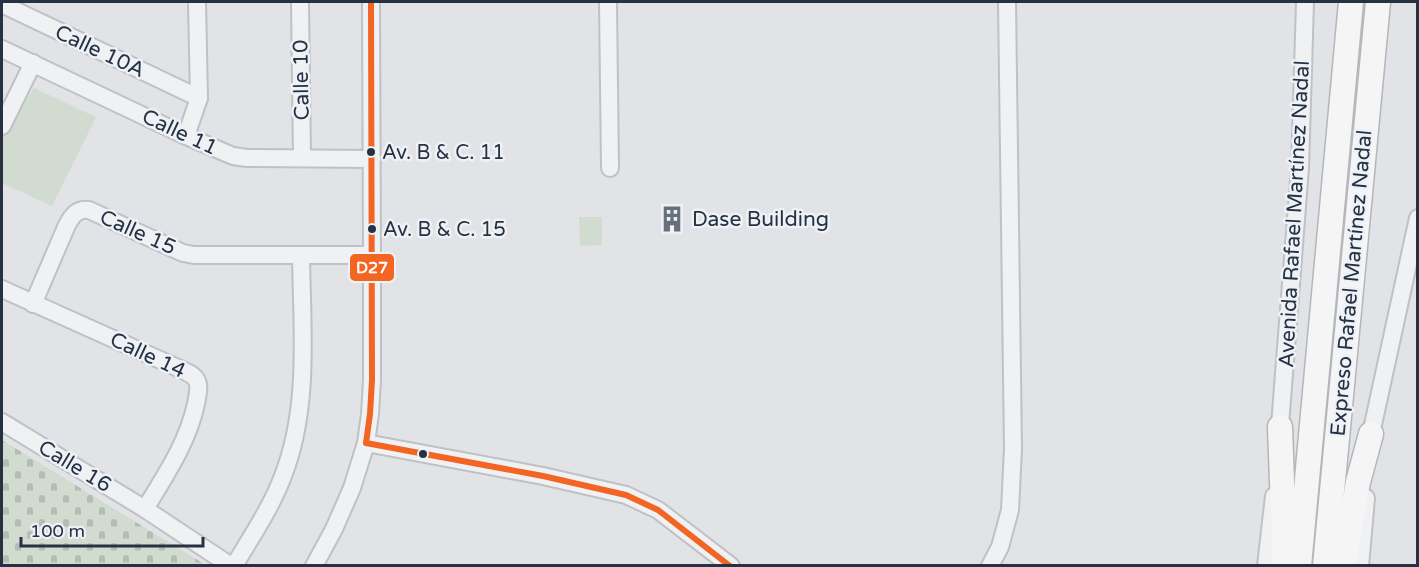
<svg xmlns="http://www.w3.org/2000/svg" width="1419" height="567" viewBox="0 0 1419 567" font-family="'Varela Round',sans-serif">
<defs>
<pattern id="cemetery-stones" width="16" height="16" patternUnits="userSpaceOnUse" patternTransform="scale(1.5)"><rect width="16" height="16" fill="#d2dbd0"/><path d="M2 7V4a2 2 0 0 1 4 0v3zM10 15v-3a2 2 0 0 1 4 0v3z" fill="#b4bcb4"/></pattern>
</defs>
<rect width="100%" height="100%" fill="#e1e3e6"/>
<g fill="#d2dbd0">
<polygon points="34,88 96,117 52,206 2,183 2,138"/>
<polygon points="579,217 602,217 602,245 580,246"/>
</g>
<polygon fill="url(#cemetery-stones)" points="2,440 206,565 2,565"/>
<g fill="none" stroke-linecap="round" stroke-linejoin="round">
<g stroke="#bfc1c4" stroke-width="20">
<g id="minor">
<polyline points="300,2 302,158"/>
<polyline points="608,2 610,168"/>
<polyline points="2,4 199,98"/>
<polyline points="2,49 186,136 233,156 247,158 372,159"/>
<polyline points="2,126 33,63"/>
<polyline points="186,136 199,98 197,2"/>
<path d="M2,289l176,79c6,3 16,6 19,13 3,6 0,16 -1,23 -9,40 -30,70 -51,105"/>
<path d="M33,304l34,-79c5,-9 10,-17 22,-15l94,43 11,2h178"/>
<polyline points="2,422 145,509 231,566"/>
<polyline points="1279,438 1300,168 1305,2"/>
<polyline points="366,443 543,476 626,495 658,510 731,566"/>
<polyline points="1370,445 1371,434 1418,218"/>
<path d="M234,566c17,-29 37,-58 49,-90 27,-69 19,-147 18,-220"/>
<polyline points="314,566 334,529 352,488 366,443 370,414 372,380 372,255 371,2"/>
<polyline points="990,566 1000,547 1010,510 1013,449 1007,2"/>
<polyline points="1266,566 1274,496"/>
<polyline points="1360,566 1366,498"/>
</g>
</g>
<g stroke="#b3b6bb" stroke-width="27">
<g id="highway">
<polyline points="1280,427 1284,537 1284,566"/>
<polyline points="1299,566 1351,2"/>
<polyline points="1325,566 1378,2"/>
<polyline points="1344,566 1358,482 1371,434"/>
</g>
</g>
<use href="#minor" stroke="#f0f1f3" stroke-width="16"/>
<use href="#highway" stroke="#f5f5f6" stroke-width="24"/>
<g stroke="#eef2f7" stroke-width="10">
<g id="bus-1">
<polyline points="366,443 370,414 372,380 371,2"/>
<polyline points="366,443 543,476 626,495 658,510 730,566"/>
</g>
</g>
<use href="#bus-1" stroke="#f26522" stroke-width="6"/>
</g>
<defs>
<g id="building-bare" transform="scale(2.07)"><path d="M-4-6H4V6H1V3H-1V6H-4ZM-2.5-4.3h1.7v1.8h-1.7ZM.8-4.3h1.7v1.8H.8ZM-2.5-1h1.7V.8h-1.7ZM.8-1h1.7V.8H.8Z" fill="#676f7b" stroke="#eef2f7" stroke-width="2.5" paint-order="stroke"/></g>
</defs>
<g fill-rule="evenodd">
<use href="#building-bare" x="672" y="219"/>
</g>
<g fill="#263142" stroke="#eef2f7" stroke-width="2">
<circle cx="371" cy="152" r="5"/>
<circle cx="372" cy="229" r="5"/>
<circle cx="423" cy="454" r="5"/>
</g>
<g text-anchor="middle" stroke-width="5" stroke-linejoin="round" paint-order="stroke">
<g font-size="20" fill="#263142" stroke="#eef2f7" text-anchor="start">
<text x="382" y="159">Av. B &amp; C. 11</text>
<text x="383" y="236">Av. B &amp; C. 15</text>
</g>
<g font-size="21" fill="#263142" stroke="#eef2f7">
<text transform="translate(100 51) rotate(25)" y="7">Calle 10A</text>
<text transform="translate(301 80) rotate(-91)" y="7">Calle 10</text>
<text transform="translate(180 132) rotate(25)" y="7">Calle 11</text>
<text transform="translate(1294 214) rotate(-87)" y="7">Avenida Rafael Martínez Nadal</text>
<text transform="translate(138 232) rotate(24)" y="7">Calle 15</text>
<text transform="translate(1351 283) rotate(-85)" y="7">Expreso Rafael Martínez Nadal</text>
<text transform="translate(148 355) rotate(25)" y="7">Calle 14</text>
<text transform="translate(75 466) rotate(31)" y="7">Calle 16</text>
</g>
<g font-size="21" fill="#263142" stroke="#eef2f7" text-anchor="start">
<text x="692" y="226">Dase Building</text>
</g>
</g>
<rect stroke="#eef2f7" stroke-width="2" x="349" y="253" width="46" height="29" rx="6" fill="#f26522"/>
<g font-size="16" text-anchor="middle" font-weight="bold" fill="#fff">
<text x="372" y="273">D27</text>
</g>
<rect width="1419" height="567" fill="none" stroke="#263142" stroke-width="6"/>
<path d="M21 537v9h182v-9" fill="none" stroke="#263142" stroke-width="3"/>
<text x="30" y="537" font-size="18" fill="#263142" stroke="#eef2f7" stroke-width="4.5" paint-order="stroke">100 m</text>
</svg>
